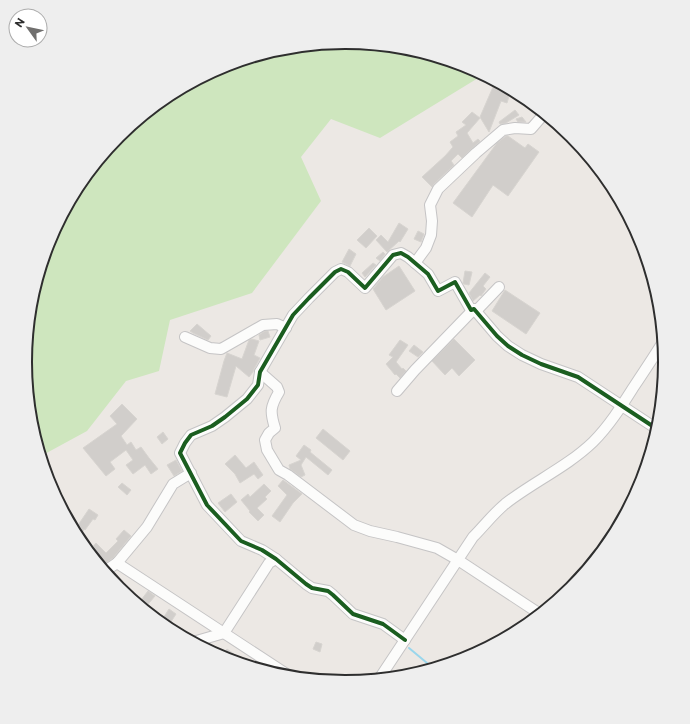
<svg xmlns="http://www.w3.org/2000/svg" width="690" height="724" viewBox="0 0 690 724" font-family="Commissioner,sans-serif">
<rect width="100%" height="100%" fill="#ece8e4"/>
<polygon fill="#cee6be" points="345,42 408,48 468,66 483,75 380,138 331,119 301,157 321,201 252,293 170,320 159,371 126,381 87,431 41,456 31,424 25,362 31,299 49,239 79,184 119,136 167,96 223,66 283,48"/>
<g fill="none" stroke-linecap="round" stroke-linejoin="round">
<polyline stroke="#99d6ec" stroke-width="2" points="409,648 433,668"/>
</g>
<g fill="#d1cecb" stroke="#d7d4d0">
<polygon points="493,87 510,93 507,103 501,101 489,132 480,117"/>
<polygon points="515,110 519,115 506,123 500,124 499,122"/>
<polygon points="472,112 480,118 467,133 473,143 478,139 480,141 462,158 458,154 451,161 454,165 434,184 432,187 422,177 445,156 453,147 450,142 458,136 456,132 466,125 462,122"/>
<polygon points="522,117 526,122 518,122 516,119"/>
<polygon points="506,136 508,136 525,148 528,144 539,152 508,196 493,185 472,217 453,203 497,143"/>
<polygon points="399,223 408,229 400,242 399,241 387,252 376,240 381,235 388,242"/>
<polygon points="369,228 377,236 366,248 357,240"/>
<polygon points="418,231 424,234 421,242 414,239"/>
<polygon points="349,249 356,254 350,266 342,262"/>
<polygon points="383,252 385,254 380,261 376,258"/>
<polygon points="373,263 376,265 365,277 362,273"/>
<polygon points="399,266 415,291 386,310 373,289 383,277"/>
<polygon points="465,271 472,272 469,285 464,284 463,283"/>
<polygon points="485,273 490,277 483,286 486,289 481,296 480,295 473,301 469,293"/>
<polygon points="505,290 540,313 526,334 492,311"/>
<polygon points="197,324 211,336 208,340 193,333 190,331"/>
<polygon points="265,331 268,331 270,337 260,340 259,335"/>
<polygon points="252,339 259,341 254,355 260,358 254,369 253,372 249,377 236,366 227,397 215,394 224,361 227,353 242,359 249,340"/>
<polygon points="454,339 475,360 459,376 452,368 445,375 432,361"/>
<polygon points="400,340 408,345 396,362 402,369 403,368 406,371 400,378 396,374 395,375 386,364 393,357 389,355"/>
<polygon points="414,345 423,352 418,357 409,351"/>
<polygon points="122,404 137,419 121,436 127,445 131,442 136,450 141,447 149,458 158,469 151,474 145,465 133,474 126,465 133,460 126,450 110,462 115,469 106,476 83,448 117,424 110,416"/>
<polygon points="323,429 350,451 343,460 316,438"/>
<polygon points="163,432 168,439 162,444 157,437"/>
<polygon points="304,445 311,450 310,452 332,470 328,475 306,457 301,465 305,475 301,477 290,469 289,465 301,460 296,456"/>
<polygon points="235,455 246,468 254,462 263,475 258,479 254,474 240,483 235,474 225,464"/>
<polygon points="176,460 182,471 174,476 167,465"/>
<polygon points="283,480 302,494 293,503 280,522 272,516 287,495 278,486"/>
<polygon points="122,483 131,490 127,495 118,487"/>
<polygon points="264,484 271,491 265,497 267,499 257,508 264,515 258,521 249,512 250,511 241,500 248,494 250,497"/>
<polygon points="231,494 237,502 225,512 218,503"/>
<polygon points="89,509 98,515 95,520 93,519 85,530 84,529 79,540 74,531"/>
<polygon points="124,530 131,536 113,558 101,566 97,562 98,560 89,551 96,543 106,553 118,541 116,539"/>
<polygon points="148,591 155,596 144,609 138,604"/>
<polygon points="169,609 176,614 167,628 160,623"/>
<polygon points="316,642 322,644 320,652 313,649"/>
<polygon points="227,649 234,654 229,660 221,657"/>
</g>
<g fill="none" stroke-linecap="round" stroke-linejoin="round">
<g stroke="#c5c4c5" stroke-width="12">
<g id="minor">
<polyline points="415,263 426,248 431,235 432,221 430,205 438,189 476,153 503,130 515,128 531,129 544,114"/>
<polyline points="476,311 499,287"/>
<polyline points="185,337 210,348 221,349 263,325 277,324 286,328"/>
<path d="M260,372l17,15 2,5c-9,15 -9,20 -4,36l-6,5 -4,7 2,10 12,20 9,5 66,50 16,6 27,6 40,11 21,12 82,54"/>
<polyline points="397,391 415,370 474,309"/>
<polyline points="117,563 291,677"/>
<polyline points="105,571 117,563 147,527 173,484 191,473"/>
<polyline points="405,640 383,624 353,614 333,595 328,591 312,588 306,584 276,559 262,550 241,541 207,505 180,453 185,443 191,435 212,426 225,417 247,399 258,385 260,372 293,315 309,298 335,272 341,269 348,272 365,288 393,255 401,253 408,257 428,274 438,291 455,282 471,310 474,309 497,336 508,346 522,355 541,364 578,377 657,429"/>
<polyline points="193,642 224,633 269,563 276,559"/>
<path d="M379,679l94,-142c11,-11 20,-23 32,-33 28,-22 62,-37 88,-62 16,-16 28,-35 40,-54 10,-15 20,-30 30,-46"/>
</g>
</g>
<use href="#minor" stroke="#fcfcfb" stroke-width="10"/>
<g stroke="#fff" stroke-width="6">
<polyline id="cycleway" points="405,640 383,624 353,614 333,595 328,591 312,588 306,584 276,559 262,550 241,541 207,505 180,453 185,443 191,435 212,426 225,417 247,399 258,385 260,372 293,315 309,298 335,272 341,269 348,272 365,288 393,255 401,253 408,257 428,274 438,291 455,282 471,310 474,309 497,336 508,346 522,355 541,364 578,377 657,429"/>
</g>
<use href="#cycleway" stroke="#1b5e20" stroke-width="4"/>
</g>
<path d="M0 0H690V724H0ZM32 362a313 313 0 1 1 626 0a313 313 0 1 1-626 0Z" fill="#eee" fill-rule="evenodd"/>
<path fill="none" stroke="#2e2e2e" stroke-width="2" d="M32 362a313 313 0 1 1 626 0a313 313 0 1 1-626 0Z"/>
<g transform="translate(28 28) rotate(303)"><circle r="19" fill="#ffffff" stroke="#ababab"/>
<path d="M0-3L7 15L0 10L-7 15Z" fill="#706f6e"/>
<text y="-6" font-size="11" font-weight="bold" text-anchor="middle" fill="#2e2e2e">N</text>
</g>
</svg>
